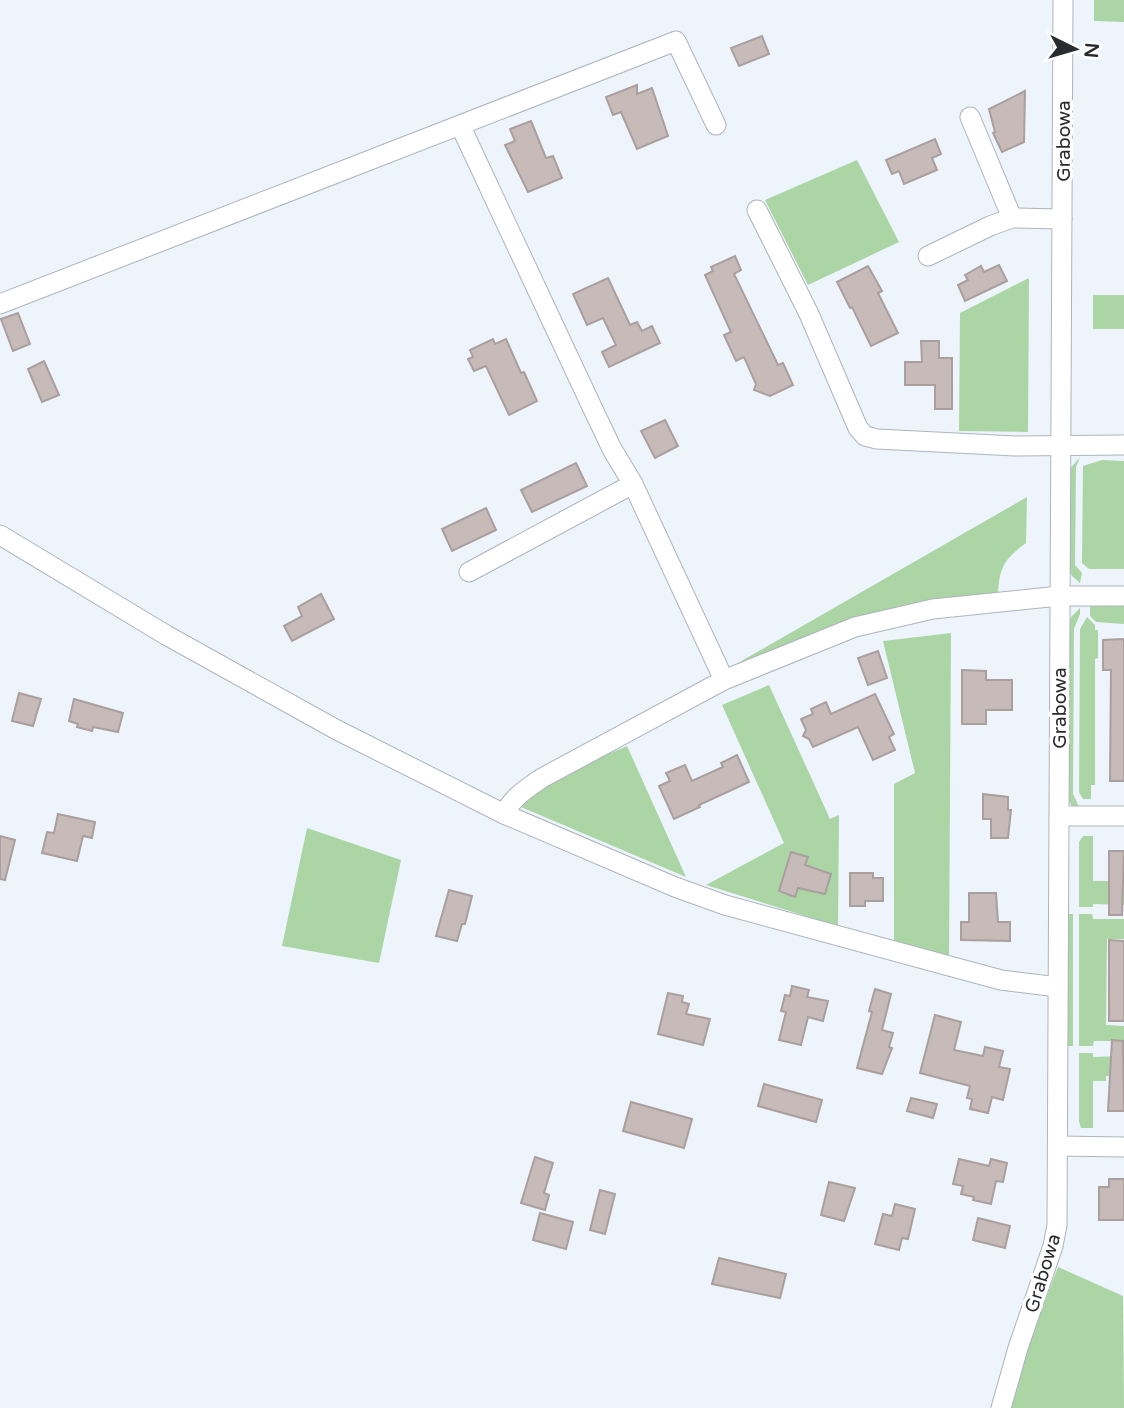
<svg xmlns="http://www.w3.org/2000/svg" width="1124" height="1408" viewBox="0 0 1124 1408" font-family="'Varela Round',sans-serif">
<rect width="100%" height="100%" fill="#edf4fc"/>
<g fill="#abd5a5">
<polygon points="1094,0 1124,0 1124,22 1094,21"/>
<polygon points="857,160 899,242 808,285 765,200"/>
<polygon points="1029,278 1028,432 959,431 960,313"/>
<rect x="1093" y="295" width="31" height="34"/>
<polygon points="1080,457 1076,467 1075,565 1082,573 1080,583 1072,576 1068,567 1070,469"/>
<polygon points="1102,460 1124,461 1124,569 1089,569 1082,563 1083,466"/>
<path d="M1027,497l-1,46c-23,17 -27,25 -28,54l-98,10 -162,63 -7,-3z"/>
<polygon points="1090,605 1124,606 1124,624 1096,622 1090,616"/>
<polygon points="1080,608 1080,614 1074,629 1073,794 1080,809 1072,806 1067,798 1068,627 1071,617"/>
<polygon points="1087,617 1095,625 1095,630 1098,630 1098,658 1095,659 1095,785 1091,785 1091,799 1083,799 1079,792 1080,629"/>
<polygon points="951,633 949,961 894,944 894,784 915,773 883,641"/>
<polygon points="769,685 830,819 839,815 838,926 706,885 784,843 722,705"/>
<polygon points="627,746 686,877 521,807 519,799 548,780"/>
<polygon points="307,828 401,860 379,963 282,946"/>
<polygon points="1083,836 1093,836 1093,881 1108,881 1108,888 1124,888 1124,905 1093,904 1093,907 1079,907 1079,842"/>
<polygon points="1067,914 1073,914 1073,1046 1066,1046"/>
<polygon points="1079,914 1092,914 1093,919 1124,919 1124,939 1107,939 1106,1025 1124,1026 1124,1041 1094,1041 1093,1046 1079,1046"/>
<polygon points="1079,1053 1093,1053 1093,1057 1124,1056 1124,1076 1106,1076 1106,1081 1093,1081 1093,1128 1081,1128 1079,1121"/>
<polygon points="1058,1267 1123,1296 1124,1408 1011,1408 1027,1348"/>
</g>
<g fill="#c6bbb9" stroke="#aa9f9d" stroke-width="2">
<polygon points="762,36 769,54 739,66 731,48"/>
<polygon points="637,85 637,94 652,88 668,136 637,149 621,112 613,115 606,97"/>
<polygon points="1025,91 1024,142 1002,152 993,133 995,132 989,109"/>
<polygon points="531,121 546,158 553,156 562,178 528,192 505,145 515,141 510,129"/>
<polygon points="935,139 941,154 932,158 937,170 904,184 899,171 892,174 886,160"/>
<polygon points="735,256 741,270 734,274 778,365 783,363 793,385 770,396 754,390 756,384 744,357 736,361 724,335 731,332 705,275 713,271 711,267"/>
<polygon points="999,265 1007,281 965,301 958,285 968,280 965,275 981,266 984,272"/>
<polygon points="868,266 882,291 878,293 898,333 871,346 852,307 850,308 837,282"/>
<polygon points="608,278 630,325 637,322 642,331 652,326 660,343 609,367 602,352 616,345 603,318 587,325 573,294"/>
<polygon points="18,313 30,344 13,351 1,319"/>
<polygon points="493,339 495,344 506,339 521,373 524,372 537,401 509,415 486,366 474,371 468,359 473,357 470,350"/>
<polygon points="921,341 939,341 939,358 952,358 952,409 935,409 935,385 905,385 905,362 922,362"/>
<polygon points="44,361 59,395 42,402 28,369"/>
<polygon points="665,420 678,446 655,458 641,431"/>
<polygon points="576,463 587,486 532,512 521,490"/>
<polygon points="486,508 496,530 452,551 442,529"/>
<polygon points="321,594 334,619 292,641 284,626 302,616 298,607"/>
<polygon points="1124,639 1124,781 1110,781 1111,670 1103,670 1103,640"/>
<polygon points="878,651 887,678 868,685 858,658"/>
<polygon points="962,670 986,671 986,680 1012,680 1012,710 986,710 986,724 962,724"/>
<polygon points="19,693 41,699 33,726 12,721"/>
<polygon points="875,694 894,734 889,737 895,750 873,760 858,727 813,747 809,739 803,736 806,730 801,719 813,714 811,709 826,702 831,714"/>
<polygon points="74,699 123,713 118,732 93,727 92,731 77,727 78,724 69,721"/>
<polygon points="737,755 749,782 699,805 700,807 674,819 659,786 670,781 666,773 685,765 692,781 723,767 721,763"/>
<polygon points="983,794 1008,797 1008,810 1011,810 1008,838 991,838 991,819 983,819"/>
<polygon points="58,814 95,822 92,838 83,836 77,861 42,853 47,832 54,833"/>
<polygon points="0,836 15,840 5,880 0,879"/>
<polygon points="1109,851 1124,851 1122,915 1109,915"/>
<polygon points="791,852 808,857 805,865 831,874 825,894 798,888 795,897 779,891"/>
<polygon points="850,873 873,873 873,878 883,878 883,901 865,901 865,906 850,906"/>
<polygon points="449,890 472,896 465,924 462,924 457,941 436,936"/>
<polygon points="969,893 996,893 998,922 1010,922 1010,941 961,940 961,922 969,922"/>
<polygon points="1109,940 1124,941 1124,1021 1109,1021"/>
<polygon points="792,986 809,990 807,997 828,1001 823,1021 808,1017 801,1045 779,1040 786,1012 781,1011 785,995 790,996"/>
<polygon points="875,989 891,994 882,1030 893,1033 889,1047 892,1048 882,1074 857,1068 872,1012 869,1011"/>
<polygon points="668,993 683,996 682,1002 689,1004 686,1014 710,1019 703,1045 658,1034"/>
<polygon points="935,1015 961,1022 954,1050 983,1056 985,1047 1003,1051 999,1067 1010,1069 1003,1100 992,1097 988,1113 970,1109 972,1099 967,1098 970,1086 920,1073"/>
<polygon points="1112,1040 1123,1041 1124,1111 1108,1111"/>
<polygon points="764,1084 822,1100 816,1122 758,1106"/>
<polygon points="911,1098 937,1104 933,1118 907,1111"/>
<polygon points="631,1102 692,1119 684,1148 623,1131"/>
<polygon points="535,1157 553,1163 544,1193 549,1195 545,1210 521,1203"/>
<polygon points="959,1159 989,1166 991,1159 1007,1163 1003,1182 996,1181 991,1204 973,1200 974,1197 961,1194 963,1186 953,1184"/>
<polygon points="1109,1179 1124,1179 1124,1220 1099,1220 1099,1187 1109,1187"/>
<polygon points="829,1182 855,1188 844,1221 821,1215"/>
<polygon points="600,1190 615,1194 605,1234 590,1230"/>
<polygon points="895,1204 915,1209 908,1239 902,1238 899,1250 875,1244 883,1214 892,1216"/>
<polygon points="540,1213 573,1222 566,1249 533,1240"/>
<polygon points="978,1218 1010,1226 1005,1248 973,1240"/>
<polygon points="719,1258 786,1274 780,1298 712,1284"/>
</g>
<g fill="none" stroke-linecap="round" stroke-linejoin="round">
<g stroke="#aeb4bc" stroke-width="21">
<g id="minor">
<polyline points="970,117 1012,218"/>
<polyline points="461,127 592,407 612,449 633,484"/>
<polyline points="757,210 809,314 858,428 865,436 877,439 1015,446 1124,445"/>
<polyline points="928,256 990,226 1012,218 1062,219"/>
<polyline points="0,304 676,41 716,125"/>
<polyline points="0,535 166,635 337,730 504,814 675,887 725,905 1001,980 1058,987"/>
<polyline points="469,572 633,484 724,680"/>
<path d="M504,814c9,-17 22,-25 38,-36l182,-98 131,-53 78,-18 126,-13h65"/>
<polyline points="1059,816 1124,816"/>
<polyline points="1058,1146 1124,1147"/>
<polyline points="1001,1408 1018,1348 1053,1246 1057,1225 1063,0"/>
</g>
</g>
<use href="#minor" stroke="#fff" stroke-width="19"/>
</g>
<g text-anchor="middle" stroke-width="7" stroke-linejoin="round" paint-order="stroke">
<g font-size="19" fill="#292b2e" stroke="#fff">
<text transform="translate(1063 141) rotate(-90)" y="7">Grabowa</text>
<text transform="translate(1059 708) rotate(-90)" y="7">Grabowa</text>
<text transform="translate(1042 1273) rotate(-73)" y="7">Grabowa</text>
</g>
</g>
<g transform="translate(1075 49) rotate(95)" stroke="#ffffff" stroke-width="5" paint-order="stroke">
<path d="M0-5L12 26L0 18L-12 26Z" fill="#292b2e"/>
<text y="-10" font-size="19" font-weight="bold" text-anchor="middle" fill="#292b2e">N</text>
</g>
</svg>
